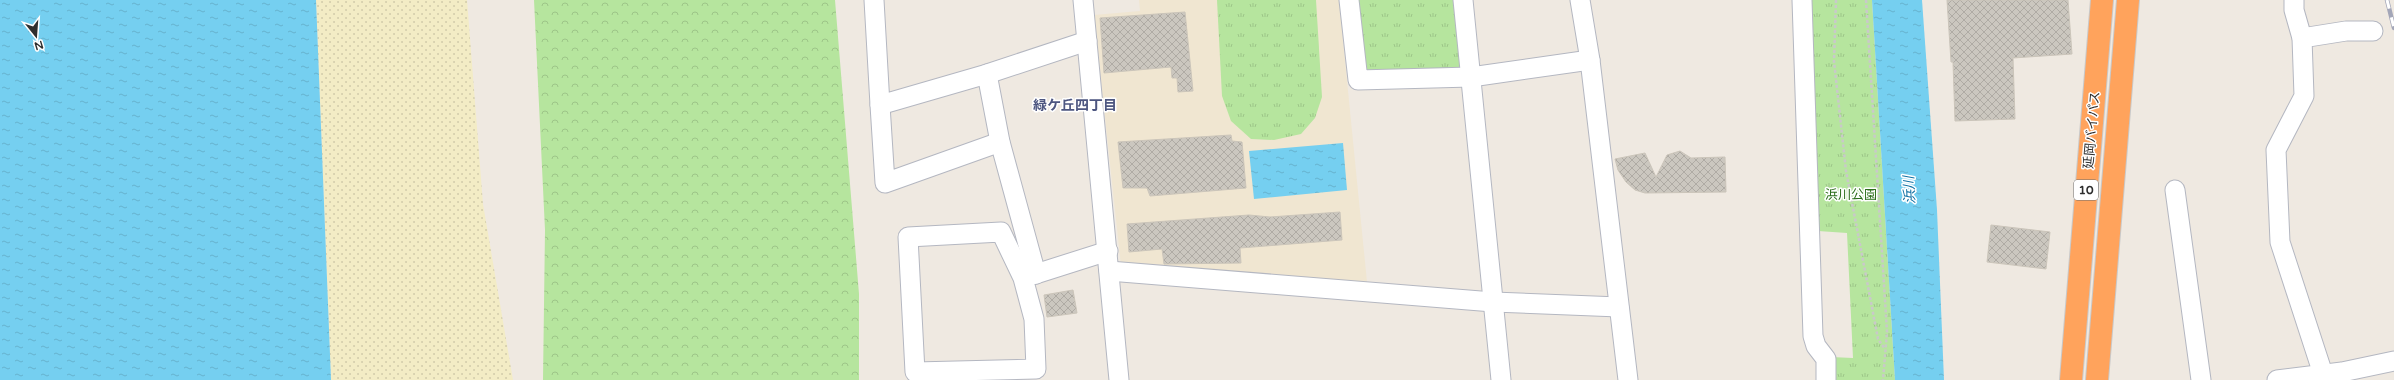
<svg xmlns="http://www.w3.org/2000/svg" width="2394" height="380" viewBox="0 0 2394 380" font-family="'Varela Round','Noto Sans JP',sans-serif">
<defs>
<pattern id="forest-crowns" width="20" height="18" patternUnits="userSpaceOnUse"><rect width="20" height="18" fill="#b6e59e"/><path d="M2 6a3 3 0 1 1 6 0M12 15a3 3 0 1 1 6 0" fill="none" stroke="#9dc588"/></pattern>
<pattern id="sand-dots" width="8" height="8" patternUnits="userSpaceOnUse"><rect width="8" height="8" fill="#f3ecc5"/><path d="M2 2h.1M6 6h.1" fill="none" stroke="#d1cbaa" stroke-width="1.8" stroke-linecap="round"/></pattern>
<pattern id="park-tufts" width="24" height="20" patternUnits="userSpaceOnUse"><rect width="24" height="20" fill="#b6e59e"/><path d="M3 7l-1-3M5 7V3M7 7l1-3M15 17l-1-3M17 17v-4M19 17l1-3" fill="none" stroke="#9dc588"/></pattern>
<pattern id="water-ripples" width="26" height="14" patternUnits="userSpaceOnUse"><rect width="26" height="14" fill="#75cff0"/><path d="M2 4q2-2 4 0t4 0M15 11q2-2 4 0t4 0" fill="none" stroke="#66b2ce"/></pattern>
<pattern id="building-cross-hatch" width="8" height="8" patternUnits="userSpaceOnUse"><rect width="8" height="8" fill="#cbc7bf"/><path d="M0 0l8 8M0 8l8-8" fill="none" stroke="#afaba4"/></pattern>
</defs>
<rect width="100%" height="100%" fill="#efe9e1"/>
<polygon fill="#f0e6d1" points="1139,0 1339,0 1367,282 1121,266 1094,15 1140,11"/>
<polygon fill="url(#forest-crowns)" points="534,0 835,0 859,294 859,380 543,380 545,230"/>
<polygon fill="url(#sand-dots)" points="316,0 467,0 483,204 513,380 331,380"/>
<g fill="url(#park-tufts)">
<polygon points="1217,0 1316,0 1322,97 1315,118 1301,134 1274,140 1251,139 1231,121 1222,96"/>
<polygon points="1357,0 1458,0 1465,70 1365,73"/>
<polygon points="1810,0 1872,0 1895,380 1833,380 1831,357 1853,358 1847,233 1818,231"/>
</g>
<g fill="url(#water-ripples)">
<polygon points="0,0 316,0 331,380 0,380"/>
<polygon points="1872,0 1922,0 1937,210 1944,380 1895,380"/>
<polygon points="1343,143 1347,190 1254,199 1249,151"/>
</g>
<g fill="url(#building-cross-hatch)" stroke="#cbc5ba">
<polygon points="1947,0 2068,0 2072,54 2013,58 2015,119 1955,121 1953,62 1951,62"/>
<polygon points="1185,12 1193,91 1178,92 1177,78 1172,78 1171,67 1104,73 1100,18"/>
<polygon points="1231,135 1232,141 1242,142 1246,188 1150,196 1147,188 1123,188 1118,142"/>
<polygon points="1680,151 1691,158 1725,157 1726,192 1645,193 1635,190 1626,182 1618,170 1615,159 1645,153 1656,177 1667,155"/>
<polygon points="1340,212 1342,240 1240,248 1241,263 1164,264 1162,249 1129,252 1127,224 1249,215 1270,217"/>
<polygon points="1991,225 2050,232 2046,269 1987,262"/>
<polygon points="1073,290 1077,313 1047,317 1044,295"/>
</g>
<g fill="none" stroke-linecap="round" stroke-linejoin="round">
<g stroke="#b4b7c1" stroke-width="21">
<g id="minor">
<polyline points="874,0 880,105 987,74 1087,41"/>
<polyline points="1083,0 1119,380"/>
<polyline points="1349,0 1358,80 1471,77 1590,60"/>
<polyline points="1463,0 1501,380"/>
<polyline points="1580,0 1590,60 1628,380"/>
<polyline points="1802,0 1813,336 1816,346 1826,359 1826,380"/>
<polyline points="2294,0 2294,10 2302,38 2304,96 2276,150 2280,242 2323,374"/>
<polyline points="2302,38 2346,31 2373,31"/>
<polyline points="987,74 1000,142 1036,274"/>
<polyline points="880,105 885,183 1000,142"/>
<polyline points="2175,190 2201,380"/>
<polyline points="1109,271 1493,302 1619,307"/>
<polyline points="1023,278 1001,232 908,237 915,372 1036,369 1034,319 1023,278 1108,251"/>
<polyline points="2277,380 2342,372 2394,361"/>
</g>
</g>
<g stroke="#c9c9c9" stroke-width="24">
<g id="highway">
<polyline points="2071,380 2102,0"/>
<polyline points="2097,380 2128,0"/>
</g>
</g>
<g stroke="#c9c9c9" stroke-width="2.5" stroke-dasharray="3 2" stroke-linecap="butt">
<polyline points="1836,0 1834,61 1846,171 1878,339 1885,349"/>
<polyline points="1866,0 1887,332 1883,380"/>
</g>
<use href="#minor" stroke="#fff" stroke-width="19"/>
<use href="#highway" stroke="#ffa35c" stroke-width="22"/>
<g stroke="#a3a6b8" stroke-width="4.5">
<polyline id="rail" points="2387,0 2394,28"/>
</g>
<use href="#rail" stroke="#fff" stroke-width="3" stroke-dasharray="9" stroke-linecap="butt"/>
</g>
<g text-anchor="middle" stroke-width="3" stroke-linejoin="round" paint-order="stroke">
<rect fill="#fff" stroke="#6d6d6d" stroke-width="1" x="2074" y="180" width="24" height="20" rx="3"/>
<g font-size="12" font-weight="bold" fill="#2e2e2e">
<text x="2086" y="194">10</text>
</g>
<g font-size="13" fill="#2e2e2e" stroke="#fff">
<text transform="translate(2091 130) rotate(-85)" y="5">延岡バイパス</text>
</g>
<g font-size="13" fill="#2c6e1b" stroke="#fff">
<text x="1851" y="199">浜川公園</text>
</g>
<g font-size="14" font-weight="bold" fill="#4d5680" stroke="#fff">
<text x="1075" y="110">緑ケ丘四丁目</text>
</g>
<g font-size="14" font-style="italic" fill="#0d6fa3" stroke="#fff">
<text transform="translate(1909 190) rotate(-93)" y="5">浜川</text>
</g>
</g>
<g transform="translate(36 36) rotate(163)" stroke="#ffffff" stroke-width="3" paint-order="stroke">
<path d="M0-3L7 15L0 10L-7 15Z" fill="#2e2e2e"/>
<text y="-6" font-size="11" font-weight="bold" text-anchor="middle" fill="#2e2e2e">N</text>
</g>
</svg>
